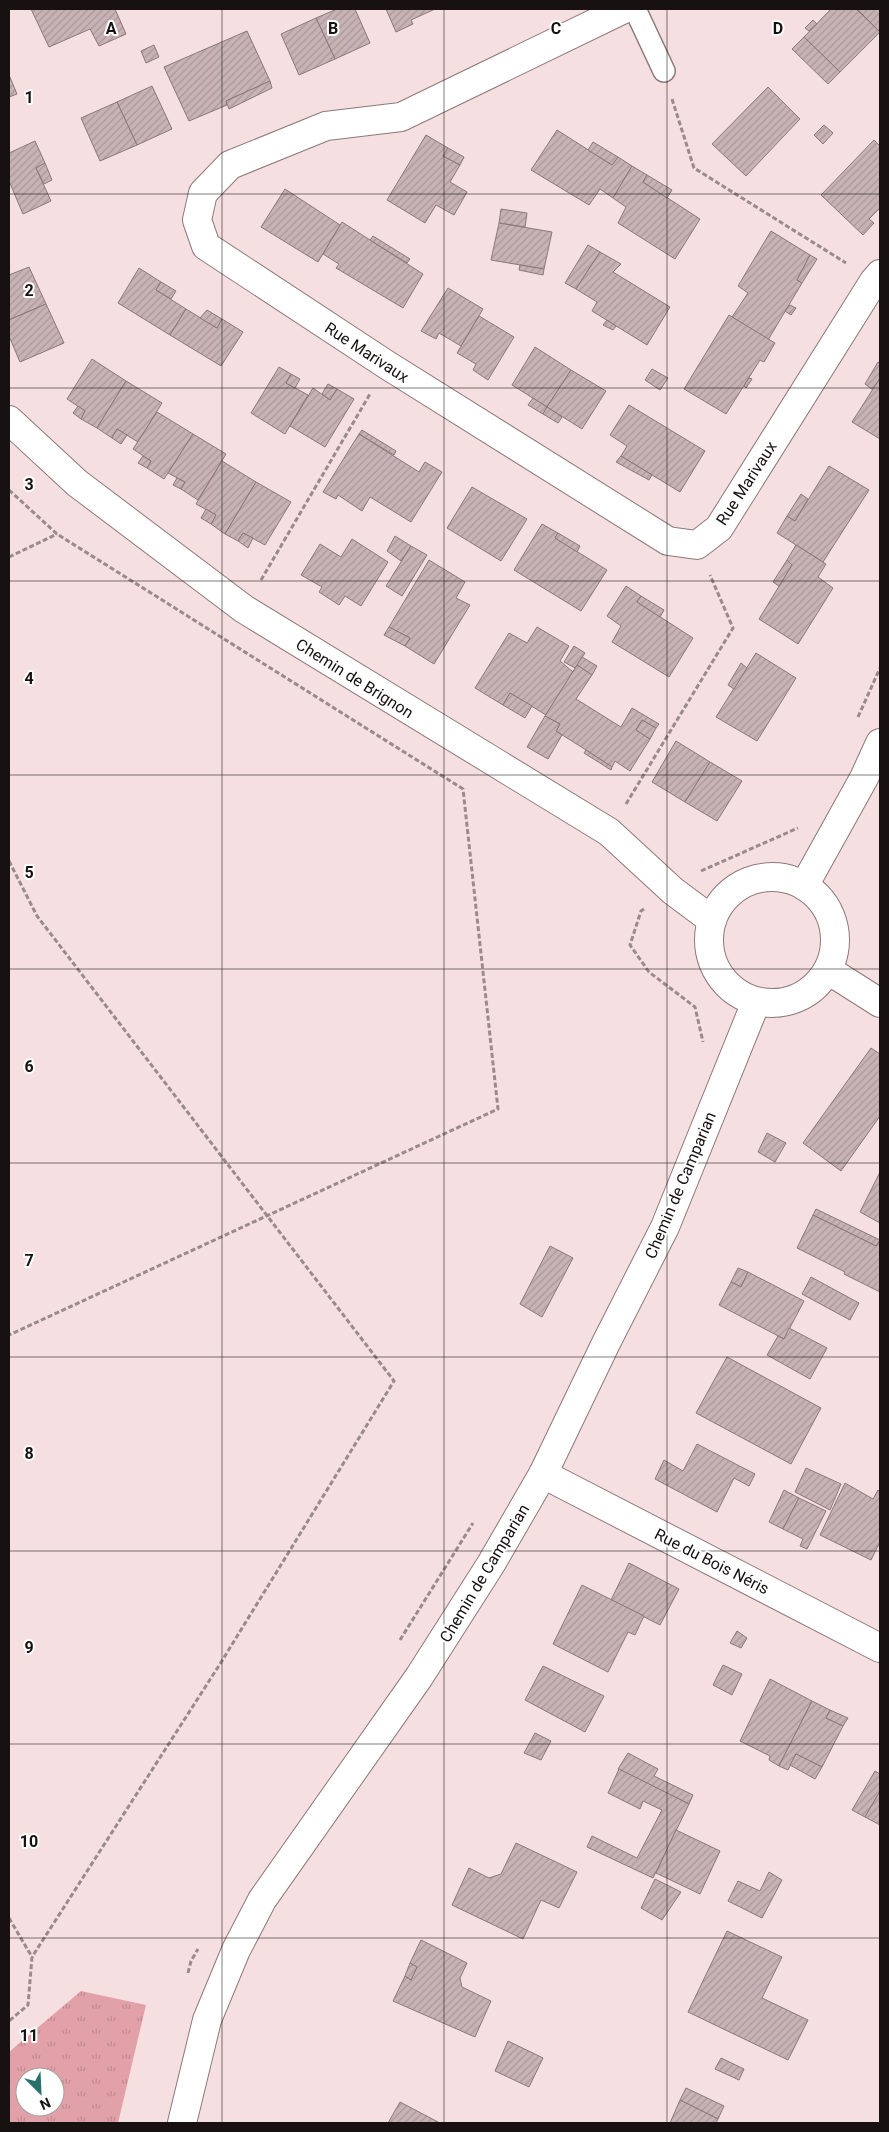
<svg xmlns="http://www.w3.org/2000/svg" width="889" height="2132" viewBox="0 0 889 2132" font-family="Roboto,sans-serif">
<defs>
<pattern id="grass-tufts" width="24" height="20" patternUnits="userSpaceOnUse" patternTransform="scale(1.25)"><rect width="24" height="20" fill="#e2a1a8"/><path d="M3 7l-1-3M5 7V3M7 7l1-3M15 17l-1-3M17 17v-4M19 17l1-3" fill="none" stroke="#c18a90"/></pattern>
<pattern id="building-hatch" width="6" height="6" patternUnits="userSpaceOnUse" patternTransform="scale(1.25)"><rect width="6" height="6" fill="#c7b2b4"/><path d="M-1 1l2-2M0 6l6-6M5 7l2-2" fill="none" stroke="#aa989a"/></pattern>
</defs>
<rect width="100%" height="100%" fill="#f6dfe1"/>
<path fill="url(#grass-tufts)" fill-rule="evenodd" d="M81,1991l65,14 -28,118h-109v-71zM25,2077h30v30h-30z"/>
<g fill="url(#building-hatch)" stroke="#8b7779">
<polygon points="31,9 115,9 126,34 99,46 90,29 49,47"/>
<polygon points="337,9 355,9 370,43 335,59 316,18"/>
<polygon points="386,9 435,9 411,20 413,24 396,32"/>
<polygon points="831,9 856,9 880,32 840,72 804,37"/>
<polygon points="857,9 880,9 880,32"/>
<polygon points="316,18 335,59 299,75 281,34"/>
<polygon points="813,20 817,24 809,31 805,28"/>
<polygon points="247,31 270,81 226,101 227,105 189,121 164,67"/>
<polygon points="804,37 840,72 828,84 792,49"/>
<polygon points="154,45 159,57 146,63 141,51"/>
<polygon points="9,75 17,94 9,97"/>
<polygon points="270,81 272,88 229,109 226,101"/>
<polygon points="152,86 172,129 137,145 117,102"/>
<polygon points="768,87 800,119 746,176 712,144"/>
<polygon points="117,102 137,145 100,161 81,118"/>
<polygon points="824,125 833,133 823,144 814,135"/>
<polygon points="557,130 612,165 618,157 632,166 613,198 600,189 589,205 531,170"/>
<polygon points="426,135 448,148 443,156 460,165 450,182 467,192 454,215 436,205 425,223 387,200"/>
<polygon points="874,140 880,146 880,208 869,219 874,223 863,235 821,195"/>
<polygon points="35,141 45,163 36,168 51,201 23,214 9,181 9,153"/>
<polygon points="593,142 618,157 612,165 588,150"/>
<polygon points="448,148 464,157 460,165 443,156"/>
<polygon points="45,163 52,180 44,184 36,168"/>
<polygon points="632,166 647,175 643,182 700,219 675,259 618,223 626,207 613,198"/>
<polygon points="647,175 672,190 667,198 643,182"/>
<polygon points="285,189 340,225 318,262 261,227"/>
<polygon points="501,209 527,213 525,227 499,223"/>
<polygon points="342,222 423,274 403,308 336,268 339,264 323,254"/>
<polygon points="499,223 552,232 544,269 491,260"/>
<polygon points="771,231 810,255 797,280 802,283 768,340 732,317 748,293 738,286"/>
<polygon points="373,236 410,259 407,263 370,240"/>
<polygon points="588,245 600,252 576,289 565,283"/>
<polygon points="600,252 621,264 613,272 670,307 647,345 592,311 597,302 576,289"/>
<polygon points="810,255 817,259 802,283 797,280"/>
<polygon points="520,265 544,269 543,275 519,270"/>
<polygon points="29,267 46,304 9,320 9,275"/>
<polygon points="139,268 161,282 156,290 186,309 170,335 118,303"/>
<polygon points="161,282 176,291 171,299 156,290"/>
<polygon points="448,288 483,309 461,346 439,333 436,339 421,331"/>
<polygon points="46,304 64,343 20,362 9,336 9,320"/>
<polygon points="790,305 796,308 791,315 785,311"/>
<polygon points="186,309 217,328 222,319 243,332 221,366 170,335"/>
<polygon points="207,310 222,319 217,328 200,318"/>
<polygon points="729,315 775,343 764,362 760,360 726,414 684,389"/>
<polygon points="479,316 514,337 488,380 473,370 476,364 457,353"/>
<polygon points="607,320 616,326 613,330 603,325"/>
<polygon points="535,347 571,370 547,407 512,385"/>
<polygon points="92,359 126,381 97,428 81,419 85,411 67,399"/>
<polygon points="878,362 880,363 880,378 873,390 865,384"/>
<polygon points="279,367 291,374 286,383 308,395 285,434 251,413"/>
<polygon points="652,369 668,378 660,390 645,380"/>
<polygon points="571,370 606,391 582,429 547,407"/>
<polygon points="291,374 300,379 295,388 286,383"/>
<polygon points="749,378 752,379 746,388 744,386"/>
<polygon points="880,378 880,439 852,422"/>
<polygon points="126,381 162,403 138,442 117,429 112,438 97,428"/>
<polygon points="328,384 337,389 330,400 322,394"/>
<polygon points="313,388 330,400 337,389 354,399 325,447 290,426"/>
<polygon points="533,398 547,407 543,414 528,405"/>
<polygon points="629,405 705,451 680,492 621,456 627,446 610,435"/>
<polygon points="78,406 85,411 81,419 73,413"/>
<polygon points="547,407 562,417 558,423 543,414"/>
<polygon points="157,412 193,434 164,479 147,468 151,461 133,449"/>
<polygon points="117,429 127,435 121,444 112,438"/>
<polygon points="362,430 396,451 394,455 359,434"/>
<polygon points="193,434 226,454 198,500 181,489 185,482 168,473"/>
<polygon points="359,434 419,472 425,462 442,472 411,522 370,497 362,511 338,495 336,499 323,492"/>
<polygon points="143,456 151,461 147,468 138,463"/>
<polygon points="621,456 652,475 649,480 616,462"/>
<polygon points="222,461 256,482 225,534 211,524 216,515 196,504"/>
<polygon points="829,466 869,490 823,562 777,533 787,516 795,521"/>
<polygon points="177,478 185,482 181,489 173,485"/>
<polygon points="256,482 291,502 265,545 243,533 238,541 225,534"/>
<polygon points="472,487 527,519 501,561 447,528"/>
<polygon points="801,494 808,499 795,521 787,516"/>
<polygon points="206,509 216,515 211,524 201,518"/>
<polygon points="542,524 558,533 555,538 607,570 581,611 514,570"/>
<polygon points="243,533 253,538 248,548 238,541"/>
<polygon points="558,533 580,546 577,552 555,538"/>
<polygon points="395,536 411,546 401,561 387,551"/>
<polygon points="352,539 388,562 361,606 345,596 339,605 319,592 322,587 301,575 320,544 341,557"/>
<polygon points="796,545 826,564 818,577 833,588 798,644 759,619 792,565 787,560"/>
<polygon points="411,546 427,555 402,596 386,586"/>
<polygon points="429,560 465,582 456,598 470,605 434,664 405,646 410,638 389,627"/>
<polygon points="787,560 792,565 779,586 773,582"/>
<polygon points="626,586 641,596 637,602 693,638 669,677 612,642 621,626 607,616"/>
<polygon points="641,596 664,610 660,617 637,602"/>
<polygon points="389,627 410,638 405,646 384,635"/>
<polygon points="537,627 569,646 560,661 573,672 546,715 510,693 503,705 475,688 509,633 527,643"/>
<polygon points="574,646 585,653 575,668 564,662"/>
<polygon points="756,653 796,678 757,741 716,717"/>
<polygon points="582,657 597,666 592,675 577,665"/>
<polygon points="741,663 747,668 734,689 728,685"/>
<polygon points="577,665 592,675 576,699 621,727 632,708 659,724 656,728 642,720 636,730 650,739 630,771 615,761 612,767 586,750 556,731 560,724 545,716"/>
<polygon points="510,693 532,706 525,718 503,705"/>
<polygon points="545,716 560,724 556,731 562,735 548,759 527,747"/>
<polygon points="642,720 656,728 650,739 636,730"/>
<polygon points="676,741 710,762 685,802 652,782"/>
<polygon points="586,750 612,767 611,770 584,753"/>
<polygon points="710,762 742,781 717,821 685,802"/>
<polygon points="871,1048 880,1054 880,1116 841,1171 803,1143"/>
<polygon points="767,1133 786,1143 775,1162 758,1152"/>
<polygon points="880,1172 880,1223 860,1212"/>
<polygon points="816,1209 880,1240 876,1246 813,1215"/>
<polygon points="813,1215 876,1246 880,1241 880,1292 844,1274 845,1272 797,1248"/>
<polygon points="550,1246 573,1258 542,1317 520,1304"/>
<polygon points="738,1268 748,1272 741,1287 731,1282"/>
<polygon points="748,1272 804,1301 784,1339 719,1305 731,1282 741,1287"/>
<polygon points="811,1277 859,1303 850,1320 802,1294"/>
<polygon points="789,1328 827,1348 810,1379 767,1355 778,1336 784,1339"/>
<polygon points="727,1357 821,1408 791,1464 696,1413"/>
<polygon points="697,1444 755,1474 749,1486 734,1478 717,1512 655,1479 664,1460 683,1471"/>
<polygon points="806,1468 841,1484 830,1510 795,1492"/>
<polygon points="845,1483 873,1499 878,1490 880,1492 880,1542 871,1560 820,1535"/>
<polygon points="784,1490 799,1498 783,1529 769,1522"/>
<polygon points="799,1498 826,1511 807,1549 800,1546 803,1539 783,1529"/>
<polygon points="629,1563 679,1589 660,1625 611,1600"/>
<polygon points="582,1585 644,1616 635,1635 628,1632 608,1672 553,1644"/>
<polygon points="737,1631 747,1638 741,1648 730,1643"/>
<polygon points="723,1665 742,1674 732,1695 713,1685"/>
<polygon points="543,1666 604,1696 585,1732 525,1700"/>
<polygon points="770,1679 812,1701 779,1766 769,1760 770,1756 740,1741"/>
<polygon points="812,1701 830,1710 826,1718 843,1726 822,1767 796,1754 788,1770 779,1766"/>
<polygon points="830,1710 848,1718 843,1726 826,1718"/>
<polygon points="535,1733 551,1741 541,1760 524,1753"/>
<polygon points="628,1753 658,1769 654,1776 693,1795 689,1804 618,1769"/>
<polygon points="796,1754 822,1767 815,1779 790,1765"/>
<polygon points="619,1769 689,1804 653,1878 587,1847 592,1836 637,1858 662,1810 643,1801 640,1809 608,1793"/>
<polygon points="875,1771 880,1774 880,1791 865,1817 852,1810"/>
<polygon points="880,1791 880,1825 865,1817"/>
<polygon points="676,1830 720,1851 700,1894 656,1873"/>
<polygon points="516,1843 577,1872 559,1908 541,1900 523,1939 452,1905 469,1868 489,1878 501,1874"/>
<polygon points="769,1872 782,1880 762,1918 728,1901 738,1881 760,1891"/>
<polygon points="655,1879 681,1892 662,1920 641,1908"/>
<polygon points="727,1931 782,1957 762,1998 808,2020 788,2060 688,2012"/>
<polygon points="421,1940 467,1963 460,1978 462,1987 491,2001 475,2037 393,2001 405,1976 411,1980 417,1967 410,1963"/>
<polygon points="410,1963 417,1967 411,1980 405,1976"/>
<polygon points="508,2041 543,2058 529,2087 495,2071"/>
<polygon points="721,2058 744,2069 739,2080 715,2069"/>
<polygon points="686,2088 724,2106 718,2119 680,2100"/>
<polygon points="680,2100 718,2119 716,2123 670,2123"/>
<polygon points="400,2102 440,2123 388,2123"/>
</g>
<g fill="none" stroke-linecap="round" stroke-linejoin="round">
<g stroke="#8d797b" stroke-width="24">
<polyline id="service" points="635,9 664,71"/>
</g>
<g stroke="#8d797b" stroke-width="30">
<g id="minor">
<polyline points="624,9 401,117 326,126 230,165 203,193 197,220 206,246 387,365 668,541 697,545 719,528 874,281 880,274"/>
<polyline points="9,420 77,483 244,609 609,832 673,891 712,920"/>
<polyline points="828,970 880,1003"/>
<polyline points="543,1474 880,1648"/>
</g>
</g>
<g stroke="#8d797b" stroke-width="30">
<g id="secondary">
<circle cx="772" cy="940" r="63"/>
<polyline points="804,886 864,778 880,743"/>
<polyline points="182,2123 207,2020 236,1950 262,1900 419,1677 491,1564 543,1474 606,1343 665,1227 756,1002"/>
</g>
</g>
<g stroke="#9a8a8b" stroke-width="3" stroke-dasharray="5 2.5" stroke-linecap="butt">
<polyline points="672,99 694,168 846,263"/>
<polyline points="9,490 57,534 463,789 498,1109 9,1335"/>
<polyline points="9,557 57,534"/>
<polyline points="261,580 370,394"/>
<polyline points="858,717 880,668"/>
<polyline points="626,804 733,628 710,575"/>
<polyline points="9,861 37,916 394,1381 220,1664 32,1957"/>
<polyline points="701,871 798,828"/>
<polyline points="644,909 641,911 630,945 649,972 695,1007 703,1042"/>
<polyline points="400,1640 473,1523"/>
<polyline points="9,1918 32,1957 28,2005 9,2021"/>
<polyline points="188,1973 191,1961 198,1949"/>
</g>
<use href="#service" stroke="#fff" stroke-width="21"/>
<use href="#minor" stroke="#fff" stroke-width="28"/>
<use href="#secondary" stroke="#fff" stroke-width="28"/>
</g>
<path fill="none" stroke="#181111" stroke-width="1" stroke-opacity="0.55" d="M222,9v2114M444,9v2114M667,9v2114M9,194h871M9,388h871M9,581h871M9,775h871M9,969h871M9,1163h871M9,1357h871M9,1551h871M9,1744h871M9,1938h871"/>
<g text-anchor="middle" stroke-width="4" stroke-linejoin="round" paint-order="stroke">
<g font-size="16" fill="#181111" stroke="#fff">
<text transform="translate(367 352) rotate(33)" y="6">Rue Marivaux</text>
<text transform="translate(746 483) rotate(-57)" y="6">Rue Marivaux</text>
<text transform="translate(355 678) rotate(32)" y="6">Chemin de Brignon</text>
<text transform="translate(680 1185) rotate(-67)" y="6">Chemin de Camparian</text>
<text transform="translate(712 1561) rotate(27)" y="6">Rue du Bois Néris</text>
<text transform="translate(484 1573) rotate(-59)" y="6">Chemin de Camparian</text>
</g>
</g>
<g font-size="16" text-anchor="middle" font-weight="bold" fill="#181111" stroke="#fff" stroke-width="4" stroke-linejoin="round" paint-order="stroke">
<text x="111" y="34">A</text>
<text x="333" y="34">B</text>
<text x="556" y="34">C</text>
<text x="778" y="34">D</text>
<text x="29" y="103">1</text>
<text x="29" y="296">2</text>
<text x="29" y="490">3</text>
<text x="29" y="684">4</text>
<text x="29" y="878">5</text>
<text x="29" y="1072">6</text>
<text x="29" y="1266">7</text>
<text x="29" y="1459">8</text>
<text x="29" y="1653">9</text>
<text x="29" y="1847">10</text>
<text x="29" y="2041">11</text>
</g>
<rect width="889" height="2132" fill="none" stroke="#181111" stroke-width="20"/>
<g transform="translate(40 2092) rotate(156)"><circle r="24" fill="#ffffff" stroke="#a3a0a0"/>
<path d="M0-4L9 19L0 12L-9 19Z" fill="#27716d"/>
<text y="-8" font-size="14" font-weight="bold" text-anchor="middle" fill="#181111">N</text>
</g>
</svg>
